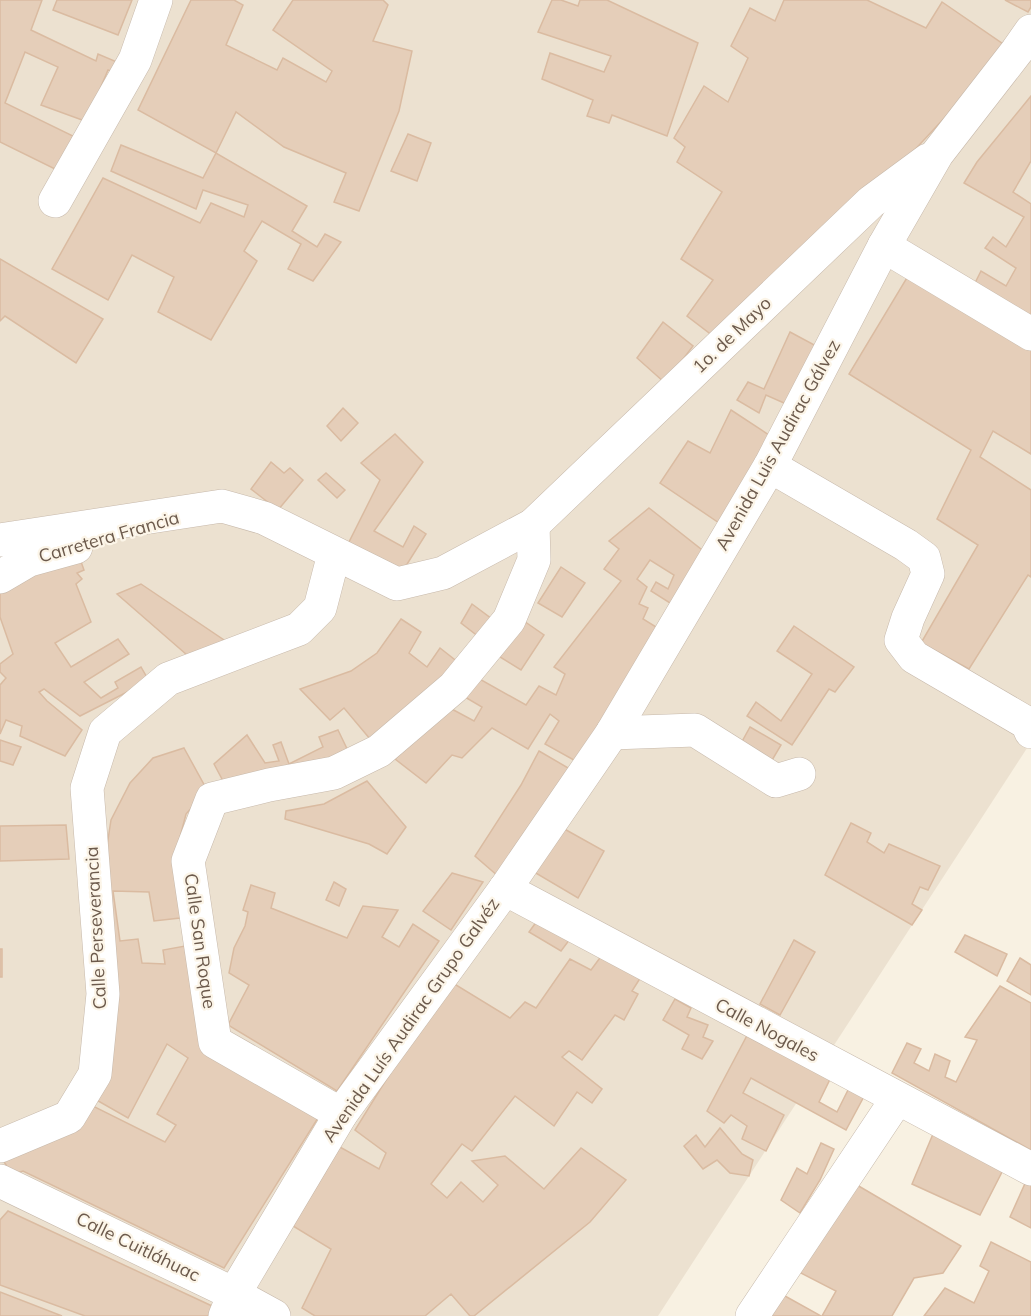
<svg xmlns="http://www.w3.org/2000/svg" width="1031" height="1316" viewBox="0 0 1031 1316" font-family="Mulish,sans-serif">
<rect width="100%" height="100%" fill="#f8f1e2"/>
<polygon fill="#ece1d0" points="0,0 1031,0 1031,742 658,1316 0,1316"/>
<g fill="#e5ceb9" stroke="#dabba1" stroke-width="1.5">
<polygon points="0,0 42,0 31,30 96,61 98,54 117,62 124,76 108,70 95,101 93,124 41,105 58,67 25,52 5,103 73,136 57,170 0,142"/>
<polygon points="57,0 132,0 118,35 53,10"/>
<polygon points="191,0 234,0 243,5 226,45 277,70 283,58 326,82 332,71 273,30 293,0 383,0 388,5 373,41 412,51 399,111 359,211 334,202 346,173 284,147 236,112 216,153 138,110"/>
<polygon points="552,0 561,0 578,6 580,0 607,0 698,43 667,136 612,115 609,123 587,116 593,100 542,79 550,53 604,72 611,56 538,32"/>
<polygon points="784,0 867,0 926,28 942,2 1006,46 949,113 868,200 717,339 687,316 713,280 681,259 722,192 677,162 685,147 674,138 704,86 728,102 748,58 731,46 750,8 775,21"/>
<polygon points="1005,0 1031,0 1031,7 1028,12"/>
<polygon points="1031,96 1031,161 1013,192 1031,204 1031,328 971,291 981,271 1006,286 1016,268 985,248 993,237 1006,247 1024,217 964,183 977,162"/>
<polygon points="408,134 431,143 417,181 391,171"/>
<polygon points="121,145 203,178 216,153 307,206 292,231 317,247 325,234 341,242 313,281 288,269 301,244 262,221 244,251 257,261 211,340 158,312 174,277 132,255 108,300 52,269 103,178 200,223 211,203 244,217 248,205 203,190 196,209 111,171"/>
<polygon points="0,259 103,319 76,363 5,316 0,321"/>
<polygon points="914,266 1031,343 1031,454 993,431 980,457 1031,490 1031,577 1028,575 969,669 921,643 978,545 937,519 971,450 849,374"/>
<polygon points="663,322 693,346 665,383 637,358"/>
<polygon points="790,332 820,348 793,407 766,395 759,413 737,400 748,382 764,389"/>
<polygon points="343,408 358,423 341,441 327,426"/>
<polygon points="731,410 769,435 725,527 660,483 688,441 710,453"/>
<polygon points="395,434 423,462 374,531 403,547 414,526 426,534 399,577 346,548 380,480 361,463"/>
<polygon points="271,462 284,473 290,468 303,480 278,510 251,489"/>
<polygon points="326,473 345,490 337,498 318,480"/>
<polygon points="649,508 711,557 681,610 651,591 656,582 668,589 674,575 650,560 637,579 647,587 639,604 648,608 643,619 669,635 581,764 545,744 559,721 550,714 528,749 492,728 462,758 452,755 426,783 395,759 448,707 474,721 482,707 458,693 469,673 526,705 539,686 556,695 565,674 554,667 621,581 604,569 619,549 609,541"/>
<polygon points="79,556 84,570 77,573 82,579 76,584 91,622 55,643 71,667 118,639 129,654 84,682 101,698 118,688 115,682 141,667 149,681 80,716 44,689 39,692 47,701 82,730 65,756 20,736 22,726 6,720 0,734 0,685 6,678 0,672 0,664 13,654 0,617 0,587"/>
<polygon points="561,567 585,583 562,617 538,603"/>
<polygon points="141,584 227,642 187,655 117,594"/>
<polygon points="472,604 492,619 479,637 461,623"/>
<polygon points="401,619 421,632 409,653 427,667 440,648 459,663 370,739 344,708 330,720 300,689 351,671 377,653"/>
<polygon points="521,619 544,635 521,670 500,657"/>
<polygon points="794,626 854,667 835,692 829,689 792,745 747,716 756,702 781,721 812,674 777,651"/>
<polygon points="750,727 781,745 768,767 739,747"/>
<polygon points="338,730 351,757 230,794 214,764 247,735 265,763 279,761 273,745 281,742 289,764 323,747 319,737"/>
<polygon points="0,740 21,747 13,765 0,761"/>
<polygon points="184,748 207,790 186,814 179,841 180,918 154,921 149,892 113,891 120,941 138,939 142,963 165,964 163,950 185,946 201,1036 323,1110 224,1268 23,1171 12,1175 3,1160 89,1104 165,1142 176,1125 157,1114 188,1058 167,1044 128,1118 93,1098 100,892 111,820 130,783 153,758"/>
<polygon points="539,751 575,772 499,877 475,856 521,785"/>
<polygon points="367,781 406,827 387,854 369,844 285,819 286,811 324,804"/>
<polygon points="851,823 871,833 867,842 884,853 889,844 940,866 928,890 920,887 912,904 922,910 912,925 825,875"/>
<polygon points="66,825 69,859 0,861 0,826"/>
<polygon points="559,826 604,851 578,898 534,872"/>
<polygon points="452,873 483,882 451,930 423,911"/>
<polygon points="334,882 346,889 339,906 326,900"/>
<polygon points="251,885 275,893 271,908 347,938 363,906 398,910 382,937 399,947 413,924 439,941 337,1091 228,1025 249,985 229,973 234,948 245,926 248,912 243,910"/>
<polygon points="542,914 573,935 561,951 529,932"/>
<polygon points="965,935 1007,954 997,976 955,952"/>
<polygon points="794,940 815,952 780,1015 760,1004"/>
<polygon points="608,947 646,969 632,991 638,994 624,1020 615,1015 582,1060 569,1051 562,1057 602,1089 592,1103 577,1092 554,1126 515,1096 472,1151 462,1144 431,1184 447,1198 461,1182 483,1202 498,1185 472,1161 505,1156 544,1189 581,1148 626,1180 590,1222 474,1316 470,1316 451,1294 425,1316 315,1316 302,1308 331,1249 293,1226 340,1147 379,1169 386,1153 355,1130 448,980 510,1018 525,1002 536,1008 570,959 591,970"/>
<rect x="0" y="949" width="2" height="28"/>
<polygon points="1020,958 1031,965 1031,995 1007,981"/>
<polygon points="1000,986 1031,1003 1031,1150 892,1073 907,1043 921,1049 914,1063 929,1071 935,1054 950,1061 945,1077 956,1082 977,1040 965,1037"/>
<polygon points="675,999 691,1008 687,1017 708,1025 703,1037 713,1041 702,1059 682,1049 689,1035 663,1020"/>
<polygon points="751,1028 834,1071 819,1102 837,1112 853,1080 868,1089 846,1130 751,1078 743,1093 784,1115 766,1151 742,1139 747,1126 731,1115 724,1123 707,1111"/>
<polygon points="720,1128 742,1154 753,1160 749,1176 730,1173 717,1160 703,1169 684,1146 696,1135 705,1147"/>
<polygon points="933,1134 1003,1170 980,1215 912,1184"/>
<polygon points="821,1143 834,1149 820,1180 800,1213 781,1200 797,1168 807,1174"/>
<polygon points="845,1178 961,1246 943,1273 914,1278 892,1316 822,1316 836,1291 795,1270"/>
<polygon points="1027,1179 1031,1181 1031,1228 1010,1217"/>
<polygon points="8,1211 212,1306 208,1316 85,1316 0,1285 0,1220"/>
<polygon points="991,1242 1031,1262 1031,1316 924,1316 945,1288 974,1303 989,1271 980,1266"/>
<polygon points="776,1291 821,1316 763,1316"/>
<polygon points="0,1292 62,1316 0,1316"/>
</g>
<g fill="none" stroke-linecap="round" stroke-linejoin="round">
<g stroke="#c7b9ab" stroke-width="34">
<g id="street">
<polyline points="55,201 135,60 156,0"/>
<polyline points="884,246 1031,334"/>
<polyline points="770,466 906,545 924,558 928,574 908,618 901,640 914,657 1027,723 1031,732"/>
<polyline points="0,540 222,506 264,518 397,584 443,573 533,525 871,202 928,160"/>
<polyline points="0,577 29,560 76,547"/>
<polyline points="612,733 695,730 776,781 799,774"/>
<polyline points="505,889 1031,1169"/>
<polyline points="341,1114 215,1042 188,861 212,799 269,785 334,773 379,751 454,687 509,620 534,560 533,525"/>
<polyline points="0,1146 69,1117 95,1074 103,994 87,788 105,732 168,679 299,629 320,608 334,554"/>
<polyline points="0,1181 234,1294 274,1316"/>
<polyline points="225,1316 234,1294 341,1114 505,889 612,733 770,466 884,246 937,154 1017,51 1031,31"/>
<polyline points="752,1316 897,1099"/>
</g>
</g>
<use href="#street" stroke="#fff" stroke-width="33"/>
</g>
<g text-anchor="middle" stroke-width="4.5" stroke-linejoin="round" paint-order="stroke">
<g font-size="18" fill="#6c5a4c" stroke="#fcf5e8">
<text transform="translate(732 335) rotate(-44)" y="6">1o. de Mayo</text>
<text transform="translate(778 445) rotate(-61)" y="6">Avenida Luis Audirac Gálvez</text>
<text transform="translate(109 537) rotate(-16)" y="6">Carretera Francia</text>
<text transform="translate(96 928) rotate(-93)" y="6">Calle Perseverancia</text>
<text transform="translate(200 941) rotate(82)" y="6">Calle San Roque</text>
<text transform="translate(411 1020) rotate(-55)" y="6">Avenida Luís Audirac Grupo Galvéz</text>
<text transform="translate(767 1030) rotate(28)" y="6">Calle Nogales</text>
<text transform="translate(138 1247) rotate(26)" y="6">Calle Cuitláhuac</text>
</g>
</g>
</svg>
